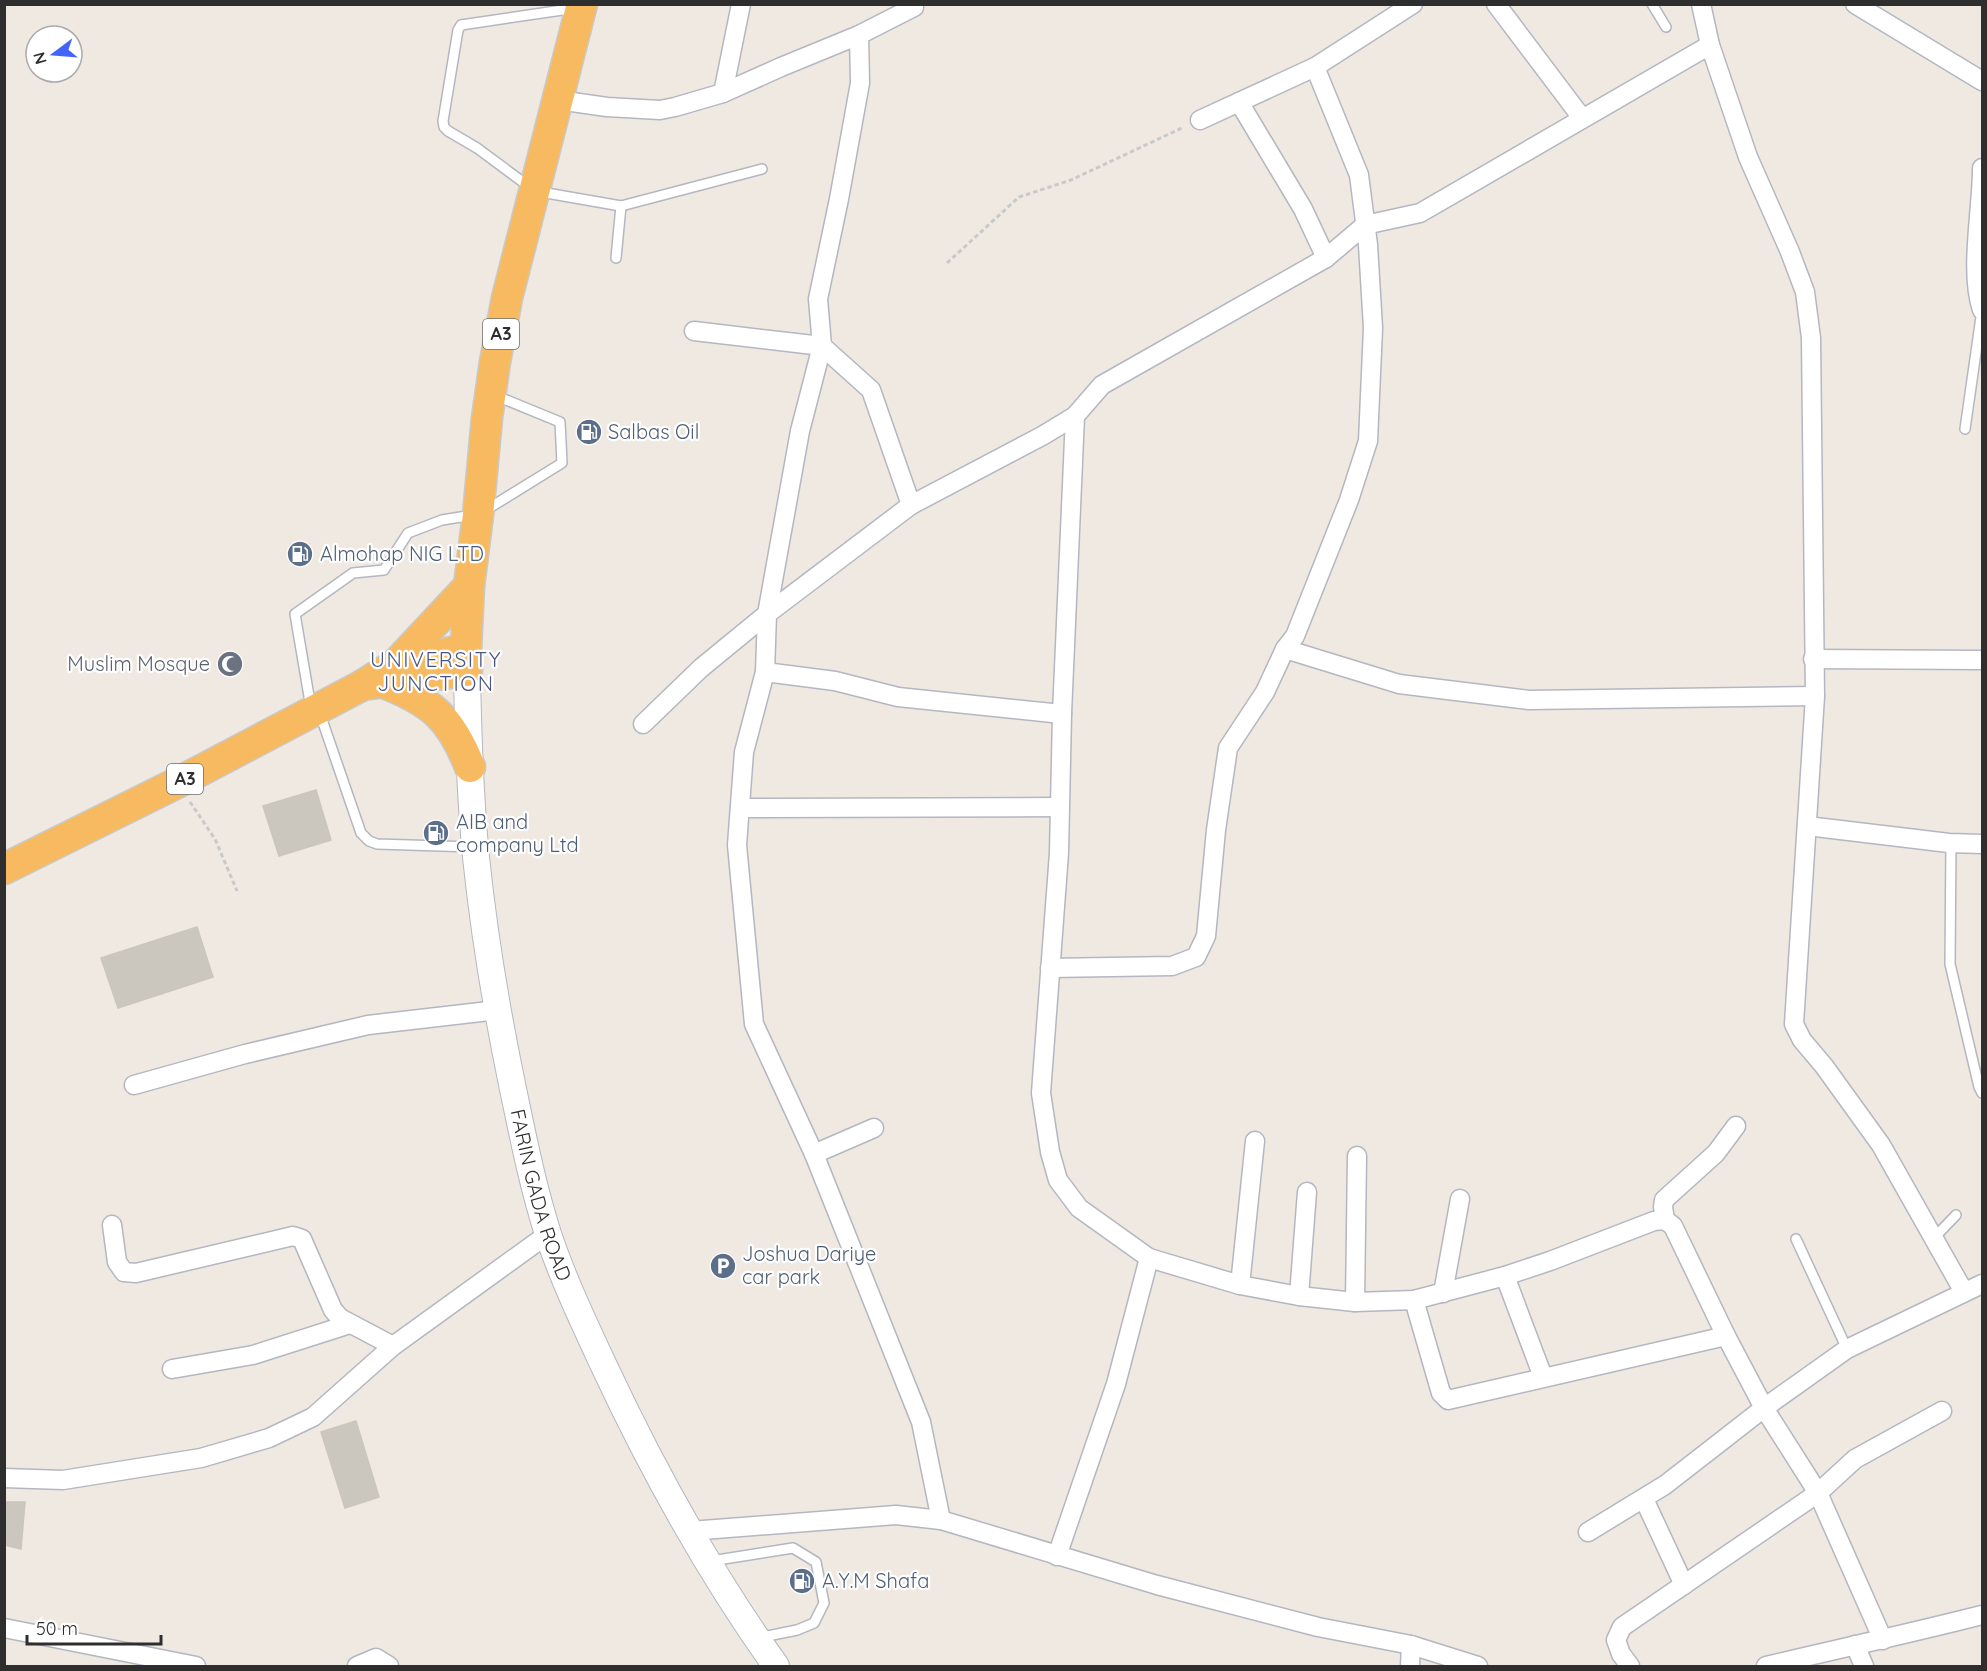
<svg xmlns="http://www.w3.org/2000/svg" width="1987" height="1671" viewBox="0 0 1987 1671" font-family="Quicksand,sans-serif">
<rect width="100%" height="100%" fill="#efe9e1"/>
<g fill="#cbc7bf" stroke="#cbc5ba" stroke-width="1.5">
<polygon points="316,790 331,840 279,856 263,806"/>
<polygon points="197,927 213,977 118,1008 101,958"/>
<polygon points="356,1421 379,1497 345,1508 321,1432"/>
<polygon points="4,1502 25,1502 21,1549 4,1545"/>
</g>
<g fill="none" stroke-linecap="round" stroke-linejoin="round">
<g stroke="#b4b7c1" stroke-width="12">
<g id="service">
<polyline points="1652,4 1666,27"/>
<polyline points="576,8 461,25 458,30 443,121 444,127 448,131 477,148 535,191 621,206 762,169"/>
<polyline points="616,258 621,206"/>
<polyline points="1965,429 1982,310"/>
<polyline points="486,510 562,463 560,422 494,395"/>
<polyline points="311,708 295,614 353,573 384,570 408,533 442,520 473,515"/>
<polyline points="319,711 361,833 369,841 377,844 473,847"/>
<polyline points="1951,842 1950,964 1979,1087 1982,1093"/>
<polyline points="1796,1239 1847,1349"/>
<polyline points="1933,1239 1956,1215"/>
<polyline points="711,1561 793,1548 816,1562 824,1603 814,1623 797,1630 758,1638"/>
</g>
</g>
<g stroke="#b4b7c1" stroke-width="21">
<g id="minor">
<polyline points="1496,4 1582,118"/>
<polyline points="1701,4 1710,45 1748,157 1790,252 1805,292 1811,338 1815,696 1794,1024 1802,1040 1824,1066 1881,1145 1964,1292"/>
<polyline points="1855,4 1982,81"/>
<polyline points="723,93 741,4"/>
<polyline points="558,100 607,107 660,110 675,107 723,93 781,67 859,35"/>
<polyline points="1239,102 1303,209 1326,258"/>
<polyline points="1200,120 1315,67"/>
<path d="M1982,168c0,43 -13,103 0,142"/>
<polyline points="694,331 822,346 871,390 911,505"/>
<polyline points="1075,416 1062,714 1059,853 1041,1093 1050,1152 1058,1180 1079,1208 1149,1258"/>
<polyline points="1285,649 1399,684 1529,700 1815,696"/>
<polyline points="1813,659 1982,660"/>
<polyline points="765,672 835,681 898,697 1062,714"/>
<polyline points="643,724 701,668 767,614 800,431 822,346 818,299 839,199 860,83 859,35 914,7 914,4"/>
<polyline points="740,808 1059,807"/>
<polyline points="1807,826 1949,843 1982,844"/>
<polyline points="1050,968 1172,966 1196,957 1206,936 1216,830 1228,748 1265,692 1285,649 1295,636 1349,500 1368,441 1373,328 1368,245 1359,175 1315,67 1413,4"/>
<polyline points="134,1085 245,1054 368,1025 498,1010"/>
<polyline points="814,1154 874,1128"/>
<polyline points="1665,1220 1663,1207 1664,1200 1716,1153 1736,1126"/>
<polyline points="112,1225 117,1262 124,1272 136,1273 293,1236 302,1239 333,1310 340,1318 393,1346"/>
<polyline points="1505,1276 1543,1377"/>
<polyline points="1240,1285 1255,1141"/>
<polyline points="1443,1293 1460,1199"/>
<polyline points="1299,1296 1307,1192"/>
<polyline points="1414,1300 1441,1393 1448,1400 1726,1336"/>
<polyline points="1355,1302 1357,1156"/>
<polyline points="172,1369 253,1355 350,1324"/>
<polyline points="4,1478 63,1480 201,1458 269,1438 313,1417 393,1346 548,1234"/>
<polyline points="1644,1499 1684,1585"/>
<polyline points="941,1520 921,1422 814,1154 754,1024 737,845 744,752 765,672 767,614 911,505 1042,436 1075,416 1102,385 1326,258 1365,225 1420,213 1710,45"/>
<polyline points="690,1531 896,1515 941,1520 1157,1585 1318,1627 1411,1645 1478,1666"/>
<polyline points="1588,1532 1665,1485 1764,1408 1847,1349 1982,1284"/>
<polyline points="1057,1556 1116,1384 1149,1258 1240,1285 1299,1296 1355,1302 1414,1300 1505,1276 1550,1261 1654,1221 1665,1220 1673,1226 1726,1336 1764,1408 1818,1493 1622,1627 1616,1640 1621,1654 1630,1666"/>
<polyline points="4,1628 196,1666"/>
<polyline points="1883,1640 1818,1493 1855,1459 1942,1411"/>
<polyline points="1855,1645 1864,1666"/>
<polyline points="357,1666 376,1658 389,1666"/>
<polyline points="1410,1666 1411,1645"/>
<path d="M1766,1666c72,-17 145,-33 216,-51"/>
</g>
</g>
<g stroke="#b4b7c1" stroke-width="28">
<g id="secondary">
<path id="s1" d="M467,671c1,62 3,125 9,186 8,78 21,155 37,232 10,48 20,98 35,145 15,45 36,89 56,132 49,105 105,206 172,300"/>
</g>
</g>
<g stroke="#c9c9c9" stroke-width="33">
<g id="trunk">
<polyline points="396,664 466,649"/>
<path d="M384,683c48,19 67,35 86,84"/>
<polyline points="363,685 467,671 466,649 469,586 478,515 487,418 495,362 507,298 582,4"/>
<polyline points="4,869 177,783 363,685 396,664 469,586"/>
</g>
</g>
<g stroke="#c9c9c9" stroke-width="3" stroke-dasharray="4.5 3" stroke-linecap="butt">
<polyline points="947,263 1019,197 1071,180 1184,127"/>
<polyline points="190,802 215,839 237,891"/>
</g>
<use href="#service" stroke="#fff" stroke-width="9"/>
<use href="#minor" stroke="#fff" stroke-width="18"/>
<use href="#secondary" stroke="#fff" stroke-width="26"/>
<use href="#trunk" stroke="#f8ba60" stroke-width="30"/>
</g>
<defs>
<g id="fuel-disc" transform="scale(1.35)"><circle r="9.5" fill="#5c6f8a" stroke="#fff"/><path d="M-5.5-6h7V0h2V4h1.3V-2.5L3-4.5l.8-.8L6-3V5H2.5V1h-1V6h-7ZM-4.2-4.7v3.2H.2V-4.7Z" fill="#fff"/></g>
<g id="mosque-disc" transform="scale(1.35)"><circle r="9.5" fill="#6b7280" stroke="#fff"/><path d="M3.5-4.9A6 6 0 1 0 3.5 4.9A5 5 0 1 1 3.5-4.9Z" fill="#fff"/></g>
<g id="parking-disc" transform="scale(1.35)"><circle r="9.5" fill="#5c6f8a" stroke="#fff"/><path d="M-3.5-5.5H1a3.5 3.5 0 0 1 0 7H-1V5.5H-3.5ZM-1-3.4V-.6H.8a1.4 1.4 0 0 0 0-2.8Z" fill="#fff"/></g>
</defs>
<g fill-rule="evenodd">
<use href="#fuel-disc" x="589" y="432"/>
<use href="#fuel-disc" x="300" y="554"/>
<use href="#mosque-disc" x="230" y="664"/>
<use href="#fuel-disc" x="436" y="833"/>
<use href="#parking-disc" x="723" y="1266"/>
<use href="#fuel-disc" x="802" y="1581"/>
</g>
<g text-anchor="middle" stroke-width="4.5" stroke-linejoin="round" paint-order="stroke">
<g fill="#fff" stroke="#6d6d6d" stroke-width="1.5">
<rect x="483" y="319" width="36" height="30" rx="4.5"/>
<rect x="167" y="764" width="36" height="30" rx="4.5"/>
</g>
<g font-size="18" font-weight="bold" fill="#2e2e2e">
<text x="501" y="340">A3</text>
<text x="185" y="785">A3</text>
</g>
<g font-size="20" fill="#4e5e75" stroke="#fff" text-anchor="start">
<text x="608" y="439">Salbas Oil</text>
<text x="320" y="561">Almohap NIG LTD</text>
<text x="456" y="829">AIB and<tspan x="456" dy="23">company Ltd</tspan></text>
<text x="742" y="1261">Joshua Dariye<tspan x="742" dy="23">car park</tspan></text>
<text x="822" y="1588">A.Y.M Shafa</text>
</g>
<g font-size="20" fill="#5b616d" stroke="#fff" text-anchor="end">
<text x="210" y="671">Muslim Mosque</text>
</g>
<g font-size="20" fill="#2e2e2e" stroke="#fff">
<text dy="7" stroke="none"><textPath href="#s1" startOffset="531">FARIN GADA ROAD</textPath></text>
</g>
<g font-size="21" letter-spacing="1.5" fill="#4d5680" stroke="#fff">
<text x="436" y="667">UNIVERSITY<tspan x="436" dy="24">JUNCTION</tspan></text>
</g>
</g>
<rect width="1987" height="1671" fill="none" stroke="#2e2e2e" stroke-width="12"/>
<g transform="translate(54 54) rotate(254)"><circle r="28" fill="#ffffff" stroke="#ababab" stroke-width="1.5"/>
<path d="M0-4.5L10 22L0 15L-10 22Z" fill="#4264fb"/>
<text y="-9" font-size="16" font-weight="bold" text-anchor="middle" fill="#2e2e2e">N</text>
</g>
<path d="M27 1635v9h134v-9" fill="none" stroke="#2e2e2e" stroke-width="3"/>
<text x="36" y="1635" font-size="18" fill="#2e2e2e" stroke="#ffffff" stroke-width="4.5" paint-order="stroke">50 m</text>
</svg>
